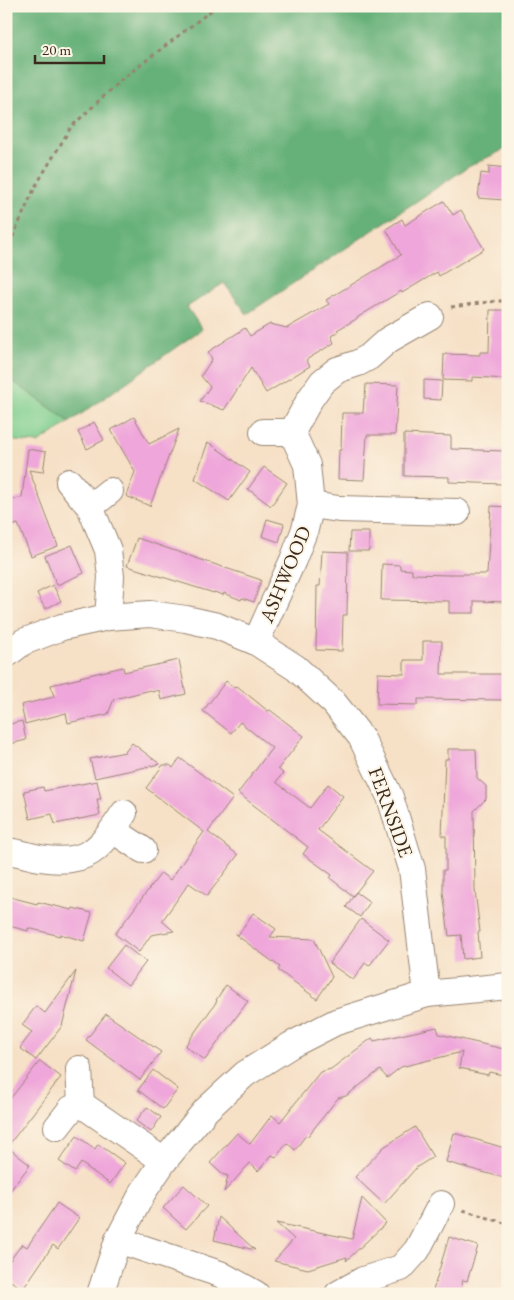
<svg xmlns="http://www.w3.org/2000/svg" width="514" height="1300" viewBox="0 0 514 1300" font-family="'EB Garamond',serif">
<rect width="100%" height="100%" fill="#fcf5e5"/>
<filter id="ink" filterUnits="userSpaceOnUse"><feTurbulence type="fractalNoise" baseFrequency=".02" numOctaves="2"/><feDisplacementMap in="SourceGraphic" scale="10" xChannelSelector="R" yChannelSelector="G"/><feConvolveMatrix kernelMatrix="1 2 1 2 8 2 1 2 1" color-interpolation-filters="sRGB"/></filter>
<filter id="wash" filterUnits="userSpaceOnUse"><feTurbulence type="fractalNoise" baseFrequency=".0096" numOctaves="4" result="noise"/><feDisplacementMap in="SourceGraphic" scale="20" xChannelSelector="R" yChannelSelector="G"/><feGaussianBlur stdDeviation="1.12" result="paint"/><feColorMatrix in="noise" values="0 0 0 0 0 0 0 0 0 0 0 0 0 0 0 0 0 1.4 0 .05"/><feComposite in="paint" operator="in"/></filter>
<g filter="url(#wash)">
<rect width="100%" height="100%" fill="#f6e0c6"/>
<polygon fill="#7ece8e" stroke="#5c7c56" points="6,376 70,422 38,443 6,440"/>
<polygon fill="#66b179" stroke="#506e4c" points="6,6 508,6 508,150 507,148 468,167 247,314 224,283 187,307 202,329 70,422 6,376"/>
<g id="blocks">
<g fill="#efa6da">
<polygon points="489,166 507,168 504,200 478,198 481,173 489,174"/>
<polygon points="444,201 453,215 461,210 484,249 439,276 437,272 402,293 401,291 358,317 358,318 337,330 338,332 331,336 334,343 306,360 310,366 266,393 251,368 224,410 200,401 210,387 201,376 212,359 208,352 245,328 250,336 270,324 287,328 329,304 326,300 401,255 386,229 402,219 405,225"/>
<polygon points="490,310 508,310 507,379 472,377 472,381 443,380 444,354 480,355 480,352 489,352"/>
<polygon points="424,380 442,381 441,400 424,399"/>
<polygon points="366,384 398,385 395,435 367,435 364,480 338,479 339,450 341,450 342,413 363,413 364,398 365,398"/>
<polygon points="134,417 149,444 179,429 150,506 126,496 135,472 111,430"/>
<polygon points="94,422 104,440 87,449 78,432"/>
<polygon points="404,434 451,436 451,449 504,451 503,484 449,482 449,477 404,476"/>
<polygon points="208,442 250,472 229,501 195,479"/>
<polygon points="28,449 46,452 43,472 29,470 58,546 31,556 18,524 6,528 6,502 22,497"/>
<polygon points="264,467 287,483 271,506 248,489"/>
<polygon points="491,506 508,507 506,576 508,576 508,602 474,601 474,613 449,613 449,601 381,600 382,564 400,565 400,569 412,570 412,574 449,575 449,574 487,574"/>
<polygon points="267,519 284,524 279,542 262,536"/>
<polygon points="350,532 369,532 369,551 349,551"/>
<polygon points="137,538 261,580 254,602 242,598 241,600 224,593 223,595 214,592 214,593 127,566"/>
<polygon points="72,545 84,573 57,585 45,556"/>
<polygon points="322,551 348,552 347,615 343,615 342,651 316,650 317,586 320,586"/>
<polygon points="53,585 61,601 45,609 37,593"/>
<polygon points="423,641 442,641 441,674 506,674 505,700 418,699 418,705 377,704 378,673 404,674 404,660 423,660"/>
<polygon points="179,660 186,694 161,700 159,690 152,692 151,690 114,699 108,714 68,723 66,713 25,724 21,705 54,697 51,685 81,678 80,677 123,667 124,672"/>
<polygon points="226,681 235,688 237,686 268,711 270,710 304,736 278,769 283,773 276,782 310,808 328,784 343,796 318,830 373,871 353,896 330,878 332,875 303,854 308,847 238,793 272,748 240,722 231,733 203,711"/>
<polygon points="22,721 26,740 6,745 6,725"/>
<polygon points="132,743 160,764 95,778 90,759 125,752"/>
<polygon points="448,749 476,749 477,778 486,786 486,799 474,811 475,890 480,932 478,932 480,957 463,959 461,935 449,936 443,892 443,870 446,870 446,836 442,836 445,759 448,759"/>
<polygon points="180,758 233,798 208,832 238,855 207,896 189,883 162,921 174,931 151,935 139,952 115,934 161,873 170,880 204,832 146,788 163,765 170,765 173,768"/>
<polygon points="97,781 101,799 97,799 100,815 55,824 52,814 30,819 24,791 43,787 44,791"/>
<polygon points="356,892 370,902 360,917 346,907"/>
<polygon points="6,896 37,904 38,902 72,910 73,908 92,913 84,941 60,934 60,936 28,928 28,931 6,925"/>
<polygon points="253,913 276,929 270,937 314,939 332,977 317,999 278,970 280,967 235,934 238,935"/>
<polygon points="361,919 389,940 369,966 365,963 353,980 329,963"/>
<polygon points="124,945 146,962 128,985 106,968"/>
<polygon points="76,971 62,1026 36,1060 20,1048 32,1032 22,1025 36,1006 45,1013"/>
<polygon points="226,985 248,1001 205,1060 185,1046 217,1001 216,1000"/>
<polygon points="106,1014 161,1052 140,1080 86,1040"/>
<polygon points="437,1027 439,1034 508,1050 508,1076 489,1072 488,1075 469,1071 469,1070 459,1068 462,1052 401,1067 387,1078 380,1070 346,1096 338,1098 308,1136 306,1135 295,1150 287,1143 276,1157 272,1155 258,1171 250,1163 224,1192 228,1176 222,1174 210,1163 237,1133 250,1144 272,1115 280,1122 320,1072 331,1069 372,1038 374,1041"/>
<polygon points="40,1061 61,1077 7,1147 30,1165 6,1196 6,1104"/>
<polygon points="153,1070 178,1089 163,1109 138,1090"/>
<polygon points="147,1107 161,1117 151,1132 136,1121"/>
<polygon points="415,1127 433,1157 417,1167 384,1204 355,1177 384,1147"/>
<polygon points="454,1133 508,1149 508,1179 446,1162"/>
<polygon points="77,1136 95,1149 98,1144 125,1163 110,1184 81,1163 75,1172 59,1161"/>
<polygon points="184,1185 207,1206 186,1229 163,1208"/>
<polygon points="362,1198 386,1223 346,1261 347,1257 308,1269 274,1261 294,1239 276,1223 352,1239"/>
<polygon points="57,1203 79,1218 58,1249 53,1245 23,1289 6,1278 6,1266 22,1244 27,1247"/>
<polygon points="219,1217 255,1250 214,1240"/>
<polygon points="449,1237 478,1246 467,1281 463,1280 460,1294 432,1294"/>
</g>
</g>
</g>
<g filter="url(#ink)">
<use href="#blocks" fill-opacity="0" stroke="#988572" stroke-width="1"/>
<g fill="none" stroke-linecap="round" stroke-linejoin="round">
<g stroke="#988572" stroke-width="28">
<g id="street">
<polyline points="263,432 292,432"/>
<polyline points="69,482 90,507 108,550 111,577 108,617"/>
<polyline points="311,505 339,509 457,512"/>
<polyline points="90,507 110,491"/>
<polyline points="256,642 293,560 305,529 311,505 307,465 292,432 310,399 322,382 337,370 358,363 369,357 388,340 430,316"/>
<polyline points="6,655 23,642 62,627 108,617 150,614 186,619 217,626 256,642 296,668 334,703 361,737 390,797 412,869 427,994"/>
<polyline points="113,830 143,850"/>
<path d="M6,851c12,1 23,5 34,7 48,8 60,-9 84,-45"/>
<polyline points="81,1104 164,1161"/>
<polyline points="57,1127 71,1109 81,1104 79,1069"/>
<polyline points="118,1240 220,1274 256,1294"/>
<polyline points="100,1294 118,1240 143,1192 164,1161 206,1110 245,1074 291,1045 336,1022 427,994 508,986"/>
<polyline points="338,1294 363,1280 401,1268 417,1250 441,1204"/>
</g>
</g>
<g stroke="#988572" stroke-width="3" stroke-dasharray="4 4" stroke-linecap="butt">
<polyline points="6,252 35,187 71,127 121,80 217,6"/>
<polyline points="451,307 496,301 508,301"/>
<polyline points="463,1210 508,1224"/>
</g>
<use href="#street" stroke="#fff" stroke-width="26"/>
</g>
</g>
<g text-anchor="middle" stroke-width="4" stroke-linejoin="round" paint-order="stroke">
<g font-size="20" fill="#3b2a1e" stroke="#fcf5e5">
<text transform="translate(285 574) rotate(-67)" y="7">ASHWOOD</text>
<text transform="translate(391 812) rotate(70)" y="7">FERNSIDE</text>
</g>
</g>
<rect width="514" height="1300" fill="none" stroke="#fcf5e5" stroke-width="25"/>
<path d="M35 55v8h69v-8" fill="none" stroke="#3b2a1e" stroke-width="2.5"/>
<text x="42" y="55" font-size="15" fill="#3b2a1e" stroke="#fcf5e5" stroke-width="4" paint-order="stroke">20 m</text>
</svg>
